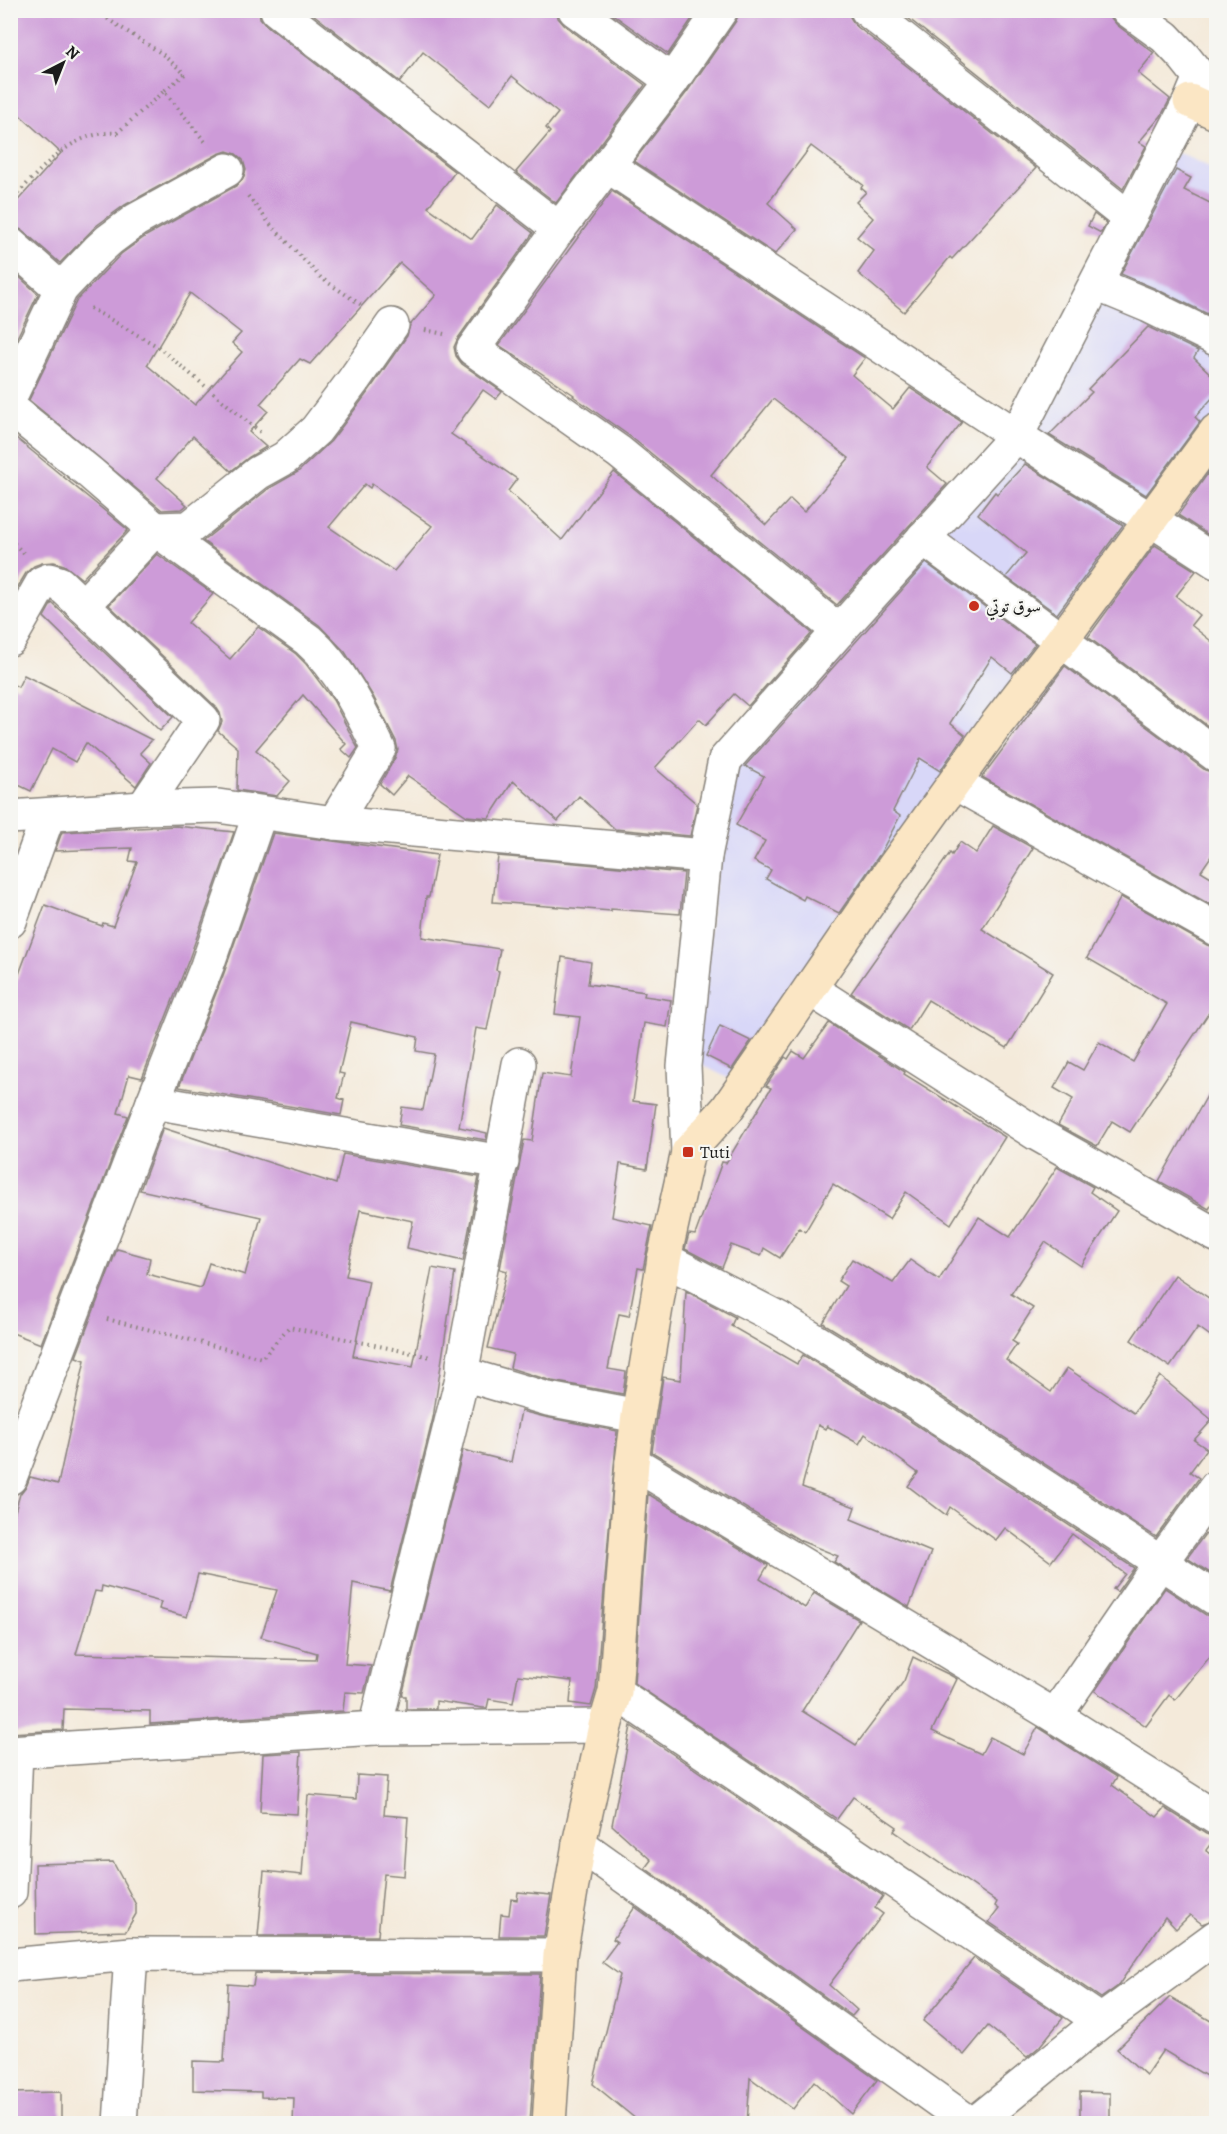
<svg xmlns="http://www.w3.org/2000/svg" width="1227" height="2134" viewBox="0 0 1227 2134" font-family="Alegreya,Amiri,serif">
<rect width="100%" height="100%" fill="#f6f6f2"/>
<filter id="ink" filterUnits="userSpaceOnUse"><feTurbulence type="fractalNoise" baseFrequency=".0167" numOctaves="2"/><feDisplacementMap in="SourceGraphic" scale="12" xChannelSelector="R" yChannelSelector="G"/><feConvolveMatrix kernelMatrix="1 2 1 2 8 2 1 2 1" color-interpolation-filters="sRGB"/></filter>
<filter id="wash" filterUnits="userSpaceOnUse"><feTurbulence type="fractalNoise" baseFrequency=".008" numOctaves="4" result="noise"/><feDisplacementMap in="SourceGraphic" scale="24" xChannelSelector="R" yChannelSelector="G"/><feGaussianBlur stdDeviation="1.35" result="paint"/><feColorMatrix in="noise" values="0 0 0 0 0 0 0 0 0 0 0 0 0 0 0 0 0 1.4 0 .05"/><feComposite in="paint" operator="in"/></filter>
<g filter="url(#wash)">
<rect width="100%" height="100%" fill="#f4eada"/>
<polygon fill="#d8d7f8" points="1169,149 1216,170 1216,424 737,1083 693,1060 731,762 1019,438"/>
<g id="blocks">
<g fill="#cd9bd8" fill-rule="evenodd">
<path d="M10,10h249l1,8 6,7 189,147 -27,35 44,32 25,-34 36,28 -75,105 -4,9 2,9 6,8 40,28 -6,7 -13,-9 -32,44 66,45 -9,12 54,49 52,-68 198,161 -64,73 -14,-12 -28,31 -7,-6 -44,49 42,36 -7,32 -75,-7 -36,-33 -21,25 -45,-40 -24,37 -22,-2 -59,-40 -16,19 -12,-11 15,-26 3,-8 -2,-9 -23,-45 -28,-44 -26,-27 -116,-84 65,-52 30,-17 33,-31 37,-49 39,-56 3,-11 26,-30 -36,-32 -90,101 -10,-5 -40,45 8,7 -19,21 17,15 -17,10 -18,14 -38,-35 -36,42 30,27 -5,4 -20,1 -133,-110 48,-100 44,-46 25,-18 90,-50 7,-7 3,-9 -3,-10 -7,-6 -9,-3 -9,3 -93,51 -29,21 -36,37 -38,-33 -12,-4v-17l51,-56 -51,-47zM190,293l51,40 -9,10 10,9 -47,53 -48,-40zM365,484l5,4 2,-4 60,42 -38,45 -65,-44z"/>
<polygon points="308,10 557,10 558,18 564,25 645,85 556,203 516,172 550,132 546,128 558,113 512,76 490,105 423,52 400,82"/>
<polygon points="607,10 698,10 668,54"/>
<polygon points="740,10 849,10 850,17 855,25 1036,168 952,259 950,257 904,312 858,273 874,251 857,237 873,218 856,202 866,192 861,188 863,185 811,146 768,203 797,229 775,254 634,161 687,92 736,21"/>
<polygon points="898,10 1110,10 1111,18 1117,25 1154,53 1138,73 1170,99 1161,116 1139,142 1146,146 1123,189"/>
<polygon points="1176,170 1191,178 1184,190 1216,206 1216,318 1156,289 1121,274"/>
<path d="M612,191l253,167 -13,17 41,34 17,-21 52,34 -35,45 20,17 -110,121 -206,-168 -58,-41 1,-1 -75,-50zM773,399l76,59 -45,54 -14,-13 -24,26 -55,-50z"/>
<polygon points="1094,214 1106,223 1101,233 1088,226"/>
<polygon points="16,274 38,294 10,352 10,280"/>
<polygon points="1148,327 1198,351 1194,358 1216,379 1216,394 1195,417 1200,422 1146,495 1049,435 1092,392 1088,389"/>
<polygon points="10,433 128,530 82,579 64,565 54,562 42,563 34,566 26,573 16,590 10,585"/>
<polygon points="1216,462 1216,540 1178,515"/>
<polygon points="1025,464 1123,525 1057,614 1006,577 1026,553 978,514 995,492 997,494"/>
<polygon points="1155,545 1196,571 1176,596 1199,615 1191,625 1216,645 1216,732 1088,637"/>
<polygon points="157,554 213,594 188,623 230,659 258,627 296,654 306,664 333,700 355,743 358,748 351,758 341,749 346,744 303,695 256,750 290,781 277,796 237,790 238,748 218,731 222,722 220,713 216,707 109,605"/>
<polygon points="926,563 1035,644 1012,673 992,657 950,723 965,735 940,771 920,758 893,811 900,816 880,854 839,913 805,896 803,900 766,879 771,870 754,861 765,841 736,825 764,776 745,766"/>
<polygon points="52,603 173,717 160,731 44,617"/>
<polygon points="1065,666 1205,770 1216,773 1216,849 1201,871 1216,880 1216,908 982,777"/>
<polygon points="24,675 152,740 140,753 151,763 136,786 86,743 75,762 52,749 31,791 10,781 10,683 18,687"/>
<polygon points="176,826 234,832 189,959 142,1078 129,1075 118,1113 128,1116 41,1344 10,1332 10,998 45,905 102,926 103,923 113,926 137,862 129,861 132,848 55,851 62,832"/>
<polygon points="993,826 1033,848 982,929 1053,973 1007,1048 928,1000 909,1030 851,993 950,853 952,855 960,842 976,853"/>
<polygon points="273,833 437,855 429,897 426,897 422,937 500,949 496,970 499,971 487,1030 476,1028 459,1127 487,1133 486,1140 399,1125 402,1107 423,1110 434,1054 416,1051 418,1037 351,1022 339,1073 344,1074 338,1098 344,1100 341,1115 179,1087 224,973"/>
<polygon points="498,856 684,873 680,914 611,909 611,911 493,902"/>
<polygon points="1121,897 1207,945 1216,948 1216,1002 1130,1132 1112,1121 1097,1146 1058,1125 1073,1099 1054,1088 1069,1062 1083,1070 1099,1042 1133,1062 1167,1004 1087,958"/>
<polygon points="562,957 591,962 588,984 645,992 644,996 671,1000 667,1027 644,1023 633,1101 656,1104 647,1169 620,1164 612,1217 652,1226 643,1269 638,1268 629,1316 619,1314 608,1369 626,1372 623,1394 552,1381 510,1368 513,1354 488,1348 507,1271 500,1269 524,1140 532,1141 542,1073 571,1077 580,1017 555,1014"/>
<polygon points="829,1023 905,1072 904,1074 1005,1137 951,1224 906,1192 889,1219 833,1184 805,1232 799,1228 780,1258 764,1248 761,1256 731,1245 722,1268 685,1249 689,1234 695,1235 722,1162 726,1163 771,1088 766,1086 785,1057 788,1059 793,1051 804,1058"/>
<polygon points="720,1026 751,1041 732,1069 706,1056"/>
<polygon points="1216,1080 1216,1196 1209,1209 1159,1181"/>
<path d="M163,1128l173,56 7,-30 136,23 -16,84 -56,-13 6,-27 -53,-11 -14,66 23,5 -16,75 60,11 19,-99 23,4 -22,146 -43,173 -37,-8 -8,81 26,2 -7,27 -19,-1 -2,19 -193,13v-13l-86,-2 -1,21 -53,3v-204l10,-35 7,-9 3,-8 28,7 27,-124 -9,-3 41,-108 33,9 -3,16 54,14 8,-25 36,12 16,-58 -121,-27zM198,1574l79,16 -16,47 56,16 -1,7 -240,-6 19,-63 6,1 1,-6 59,16 -2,7 28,8z"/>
<polygon points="1057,1167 1093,1187 1090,1192 1117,1211 1081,1266 1045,1242 1011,1294 1033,1308 1012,1341 1017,1344 1006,1360 1051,1392 1067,1368 1134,1413 1160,1376 1212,1420 1194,1440 1207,1449 1190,1472 1199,1478 1156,1537 921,1383 823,1323 846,1286 838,1281 852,1259 893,1283 910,1260 939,1280 979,1217 1010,1237"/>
<polygon points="1175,1275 1216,1303 1216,1340 1198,1327 1170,1367 1131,1340"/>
<polygon points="686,1291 735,1317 731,1326 797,1364 803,1355 901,1415 1134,1568 1117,1592 1113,1589 1125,1574 1072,1534 1051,1562 1005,1528 996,1540 950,1507 946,1515 908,1486 918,1473 865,1434 859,1444 827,1426 825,1429 818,1425 802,1487 855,1507 851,1519 931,1552 909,1607 834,1562 838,1556 801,1541 652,1452 663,1377 681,1380"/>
<polygon points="521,1411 545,1417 617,1431 596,1689 591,1706 570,1703 572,1681 518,1675 513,1703 489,1699 487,1708 483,1708 436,1701 436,1709 406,1709 406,1696 402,1696 463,1450 511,1462"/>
<polygon points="648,1494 768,1565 760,1579 805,1608 814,1593 859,1620 802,1711 856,1745 904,1681 913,1657 950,1675 957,1679 932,1731 981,1754 990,1737 1023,1754 1038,1727 1117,1777 1112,1785 1157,1817 1165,1808 1206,1834 1216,1837 1206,1850 1216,1858 1216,1919 1202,1924 1190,1915 1176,1929 1165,1917 1118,1986 1101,1998 989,1922 999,1909 995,1906 997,1902 894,1831 897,1827 853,1797 837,1819 634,1683"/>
<polygon points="1205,1534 1216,1543 1216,1577 1187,1558"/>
<polygon points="1165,1588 1206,1615 1216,1617 1216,1649 1175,1700 1169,1695 1146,1726 1095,1691"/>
<polygon points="631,1726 883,1896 875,1908 883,1914 829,1985 857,2010 852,2016 645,1868 651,1860 612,1825"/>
<polygon points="301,1752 297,1814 260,1812 263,1754"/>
<polygon points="357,1775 387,1777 384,1815 408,1817 404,1876 384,1874 378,1936 258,1936 264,1871 302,1875 308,1795 356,1799"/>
<polygon points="113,1862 136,1905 136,1914 126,1931 36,1934 35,1864"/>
<polygon points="518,1892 551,1895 544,1936 499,1936 501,1914 509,1915 511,1899 517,1900"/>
<polygon points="635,1907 877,2080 851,2114 814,2081 793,2109 750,2078 747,2124 642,2124 593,2084 620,1975 602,1962 617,1942 613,1939"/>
<polygon points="974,1958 1063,2018 1039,2047 1027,2057 988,2026 964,2055 923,2021"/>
<polygon points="255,1973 540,1974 530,2123 495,2121 495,2124 293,2124 294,2098 261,2097 261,2092 193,2090 193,2061 224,2062 228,1984 253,1986"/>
<polygon points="1170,1997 1216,2024 1216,2082 1163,2050 1146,2075 1117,2049"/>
<polygon points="61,2092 61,2124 10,2124 10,2093"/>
<polygon points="1080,2092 1110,2093 1110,2121 1080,2121"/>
</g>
</g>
</g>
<g filter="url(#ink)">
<use href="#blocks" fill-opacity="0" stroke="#88837b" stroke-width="1.5"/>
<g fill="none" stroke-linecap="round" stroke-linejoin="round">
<g stroke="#88837b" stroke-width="36">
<g id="street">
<polyline points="277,10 559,229"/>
<polyline points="575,10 672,81"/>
<polyline points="721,10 672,81 559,229 473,349 619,452 839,631"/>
<polyline points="867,10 1129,218"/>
<polyline points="608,166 1061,465 1150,519 1216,562"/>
<polyline points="10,244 61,289"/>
<polyline points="1096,284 1149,306 1216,339"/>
<polyline points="10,397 61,289 97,251 109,240 136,220 227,170"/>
<path d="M10,408l79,64 66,57 153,111c32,28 53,71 71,109l-45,74"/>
<polyline points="923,538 1216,755"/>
<polyline points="83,606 155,529 189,528 258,473 285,458 316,430 353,381 392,325"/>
<polyline points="10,639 42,583 49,580 59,583 203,720 143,808"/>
<polyline points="955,783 1216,929"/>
<polyline points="10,817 143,808 218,806 334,823 705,856"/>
<polyline points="10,921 48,816"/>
<polyline points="810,989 1037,1134 1216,1235"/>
<polyline points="153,1102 502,1162"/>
<polyline points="688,1152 684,1066 705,856 725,760 839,631 1017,435 1190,101 1200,77 1184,57 1165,37 1128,10"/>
<polyline points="664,1259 780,1319 911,1399 1216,1599"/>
<polyline points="463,1374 548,1399 638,1416"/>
<polyline points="632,1462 1055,1716 1216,1818"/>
<polyline points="10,1478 153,1102 207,966 260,813"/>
<polyline points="615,1692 1101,2021"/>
<polyline points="1055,1716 1160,1563 1216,1487"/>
<polyline points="375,1728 463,1374 463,1364 519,1064"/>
<polyline points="10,1752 375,1728 605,1726"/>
<polyline points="579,1844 971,2124"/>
<polyline points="10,1892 16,1752"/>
<polyline points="10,1965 131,1954 560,1955"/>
<polyline points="120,2124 131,1954"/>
<polyline points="974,2124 1101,2021 1216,1937"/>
</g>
</g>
<g stroke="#88837b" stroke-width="36">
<g id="secondary">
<polyline points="1190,101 1216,113"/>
<polyline points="549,2124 560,1955 579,1844 605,1726 615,1692 632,1462 638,1416 664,1259 688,1152 727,1109 885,879 995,726 1061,641 1216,431"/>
</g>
</g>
<g stroke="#88837b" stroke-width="4" stroke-dasharray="1.5 4.5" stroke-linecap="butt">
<polyline points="99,10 109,20 161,53 185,74 164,91 206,143"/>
<polyline points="248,196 270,224 321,278 363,306"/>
<path d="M10,202c30,-31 60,-72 107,-69l47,-42"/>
<polyline points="90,308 157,346 260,432"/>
<polyline points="425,330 444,334"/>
<polyline points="10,539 24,554"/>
<polyline points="107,1319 262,1358 289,1327 431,1357"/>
</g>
<use href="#street" stroke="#fff" stroke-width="33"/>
<use href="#secondary" stroke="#fbe6c4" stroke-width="33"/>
</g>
</g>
<g fill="#c8321e" stroke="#f6f6f2" stroke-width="2">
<circle cx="974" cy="606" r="6"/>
<rect x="682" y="1146" width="12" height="12" rx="3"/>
</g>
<g text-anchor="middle" stroke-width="4.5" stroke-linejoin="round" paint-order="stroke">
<g font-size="18" fill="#1c1c1c" stroke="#f6f6f2" text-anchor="start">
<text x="986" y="612">سوق توتي</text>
<text x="700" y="1158">Tuti</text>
</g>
</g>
<rect width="1227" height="2134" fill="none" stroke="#f6f6f2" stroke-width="36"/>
<g transform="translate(63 63) rotate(42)" stroke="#f6f6f2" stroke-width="4.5" paint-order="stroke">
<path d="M0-4.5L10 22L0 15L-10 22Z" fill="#1c1c1c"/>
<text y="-9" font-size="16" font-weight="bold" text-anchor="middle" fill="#1c1c1c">N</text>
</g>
</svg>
